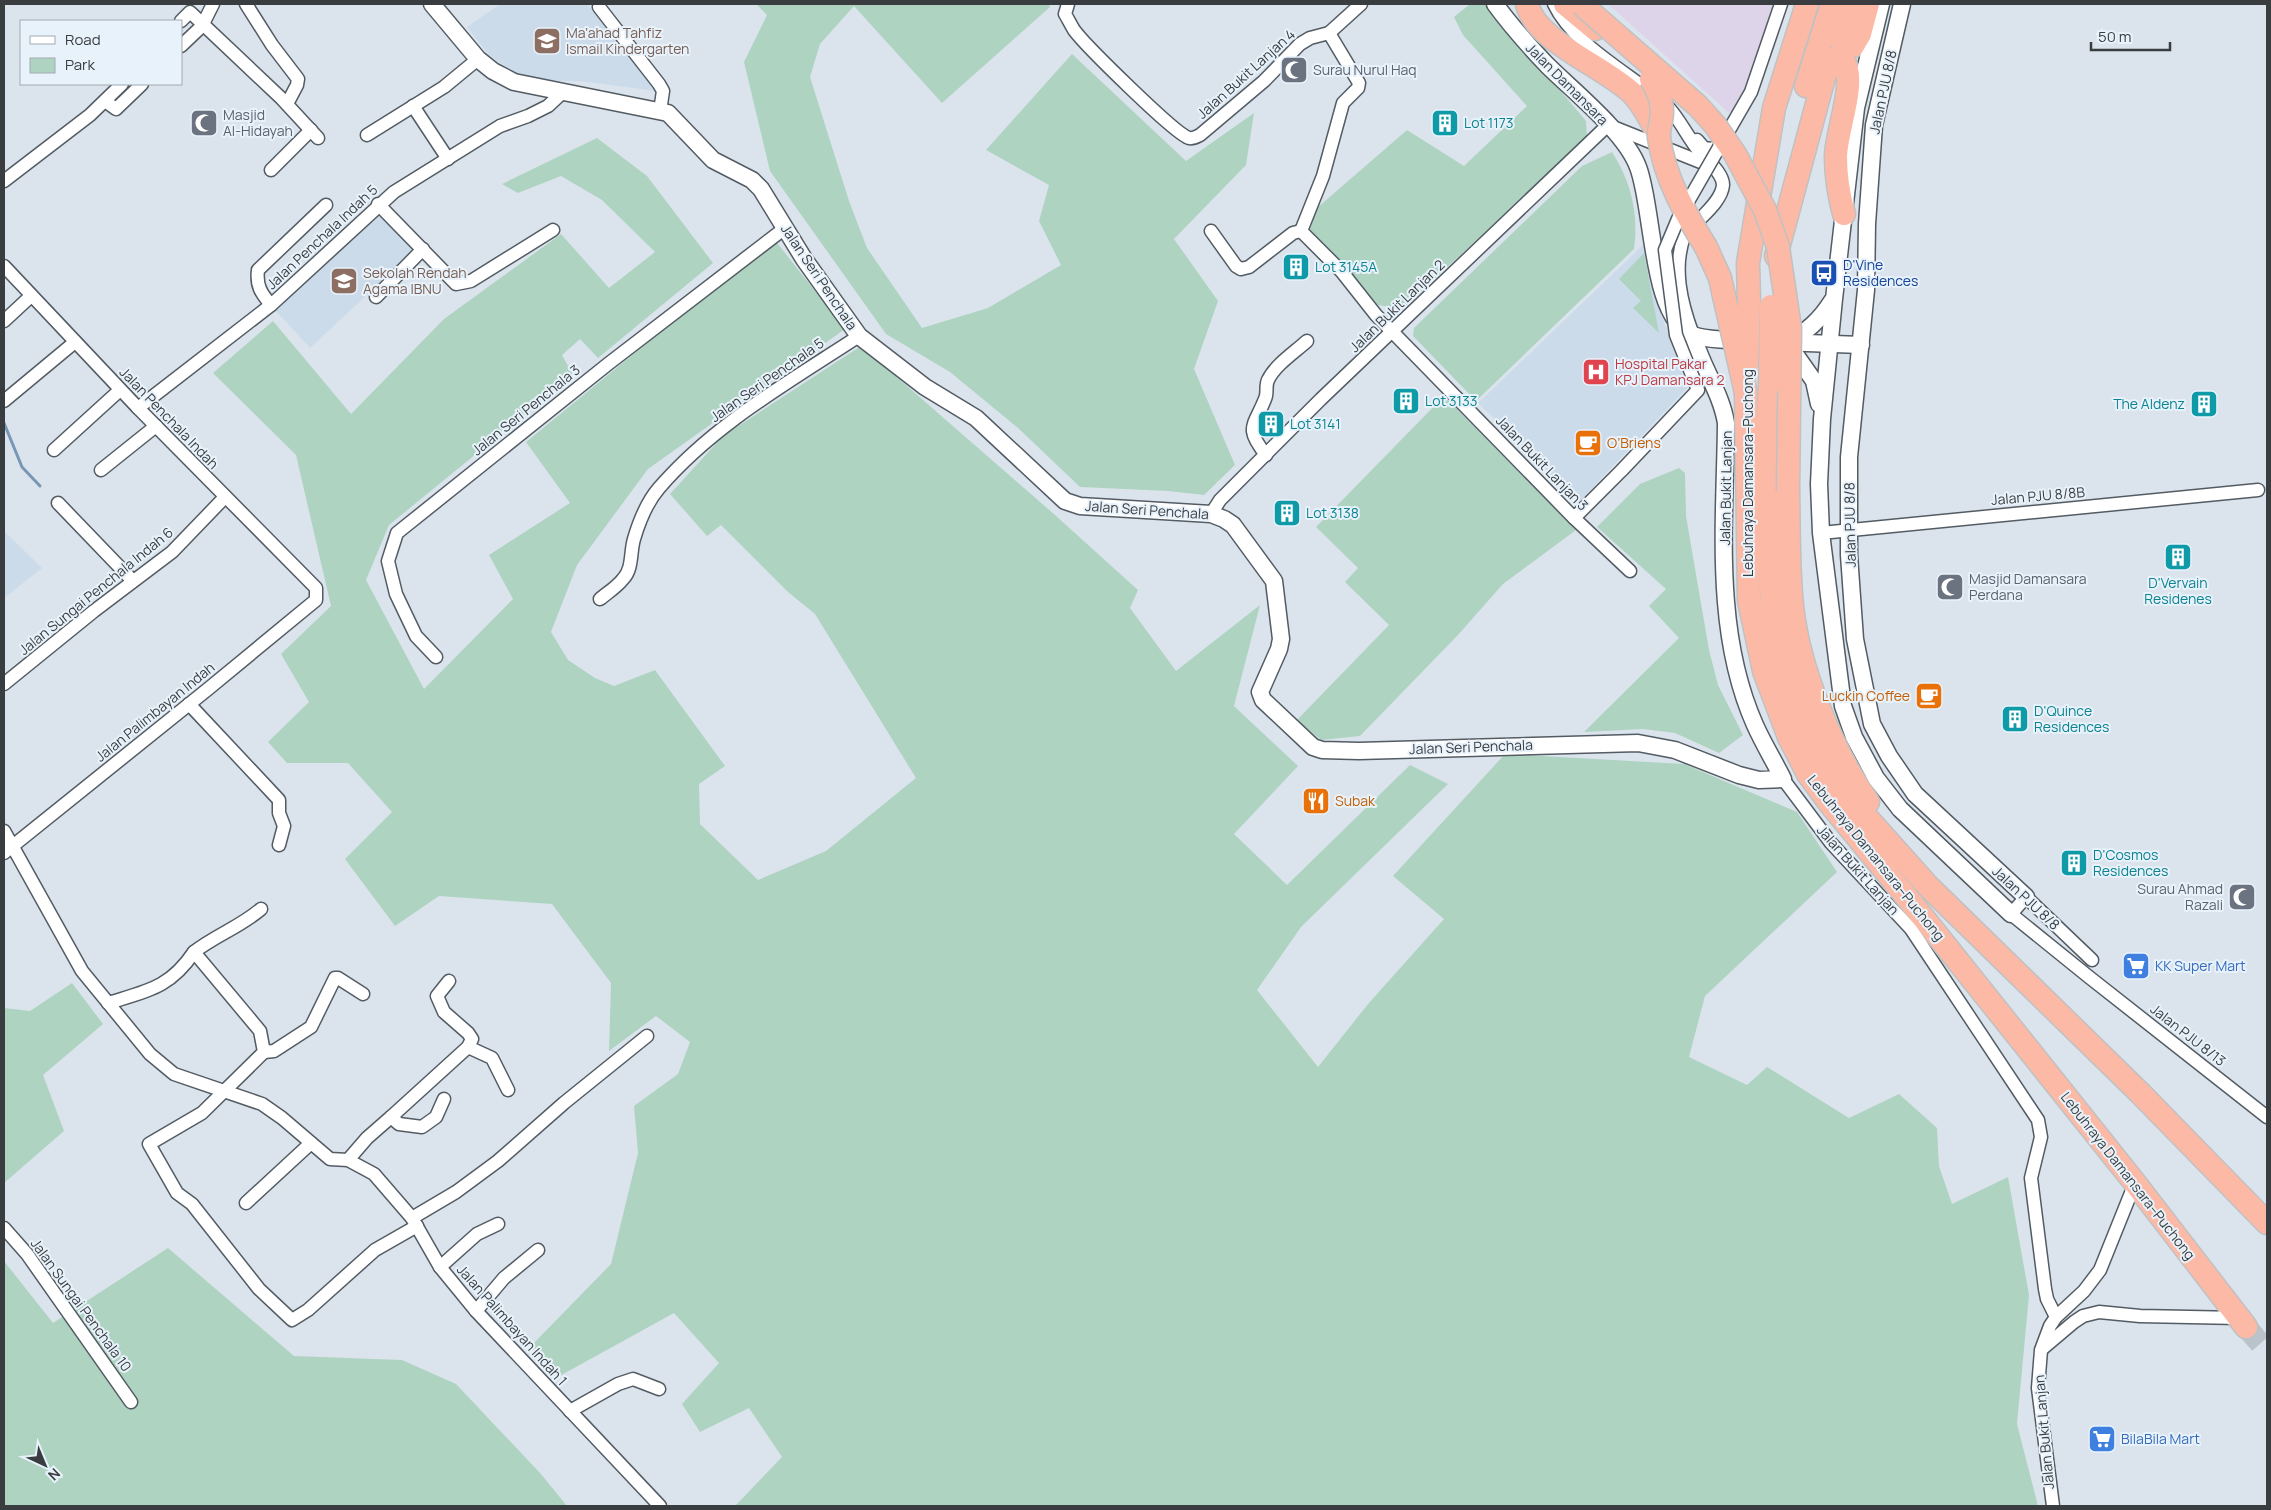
<svg xmlns="http://www.w3.org/2000/svg" width="2271" height="1510" viewBox="0 0 2271 1510" font-family="Manrope,sans-serif">
<rect width="100%" height="100%" fill="#dbe4ed"/>
<polygon fill="#ded4e9" points="1608,4 1787,4 1758,89 1729,113"/>
<g fill="#ccdbea">
<polygon points="500,4 587,4 656,91 580,81 545,81 518,76 488,54 467,27"/>
<polygon points="376,210 414,251 310,348 276,311"/>
<polygon points="1645,243 1659,307 1687,388 1579,502 1478,403"/>
<polygon points="4,531 42,568 4,598"/>
</g>
<g fill="#afd3c1">
<polygon points="756,4 1049,4 1050,7 942,103 854,6 820,44 810,77 849,201 867,248 922,328 988,308 1061,265 1039,221 1049,185 986,150 1072,54 1186,161 1254,113 1246,165 1174,239 1218,301 1194,369 1235,465 1204,495 1168,491 1080,487 1018,428 950,372 886,334 770,171 744,62 767,15"/>
<polygon points="1470,4 1487,4 1586,121 1587,138 1402,309 1378,305 1309,232 1317,208 1407,130 1464,166 1527,106 1463,35 1454,17"/>
<polygon points="597,138 647,176 713,263 598,358 580,339 562,355 573,375 389,525 366,580 424,689 513,599 489,555 570,503 526,442 774,239 845,329 648,469 577,565 551,632 568,660 595,678 614,686 655,670 725,766 699,784 700,824 758,880 826,851 916,778 815,614 788,592 721,525 707,536 670,494 723,436 861,346 1055,515 1138,590 1130,608 1176,671 1260,605 1234,706 1298,766 1234,834 1287,885 1410,765 1448,784 1301,927 1257,990 1318,1067 1368,1004 1444,919 1393,876 1505,754 1684,764 1797,812 1837,872 1705,996 1689,1057 1747,1085 1767,1067 1849,1118 1899,1094 1937,1128 1939,1166 1952,1204 2008,1177 2029,1295 2017,1424 2038,1506 735,1506 782,1457 749,1408 700,1432 682,1404 719,1363 674,1313 556,1378 531,1346 611,1264 638,1153 634,1106 678,1074 690,1042 656,1016 609,1051 611,983 552,904 439,896 395,926 345,859 392,812 348,763 287,763 268,742 309,702 281,654 331,606 296,455 213,373 273,321 351,414 444,319 561,234 609,288 655,252 602,200 561,176 518,193 502,184"/>
<path d="M1612,152c19,29 27,63 22,97l-158,152 -63,-65 1,-8 168,-162z"/>
<polygon points="1644,253 1659,333 1633,308 1641,301 1619,279"/>
<polygon points="1444,396 1576,530 1503,584 1457,636 1360,736 1321,740 1297,720 1389,625 1345,582 1358,568 1316,527"/>
<polygon points="1679,468 1685,473 1686,516 1709,650 1718,685 1743,735 1719,753 1675,733 1643,729 1584,732 1679,638 1649,606 1666,589 1597,527 1640,484"/>
<polygon points="72,983 103,1024 43,1075 64,1131 4,1183 4,1008 30,1011"/>
<polygon points="168,1248 294,1356 402,1360 456,1384 541,1474 567,1506 4,1506 4,1261 53,1323"/>
</g>
<g fill="none" stroke-linecap="round" stroke-linejoin="round">
<polyline stroke="#7997b5" stroke-width="3" points="4,423 22,467 40,486"/>
<polyline stroke="#bbc3ca" stroke-width="22" stroke-dasharray="22 11" stroke-linecap="butt" points="2246,1327 2267,1351"/>
<g stroke="#535b63" stroke-width="15">
<g id="minor">
<polyline points="246,4 272,45 298,79 297,85 287,104"/>
<path d="M1068,4l-3,10c3,5 6,11 9,16 11,15 101,104 115,108 4,1 7,-1 11,-3l64,-54 36,-37 10,-6 19,-5 32,-29"/>
<path d="M1554,4c20,42 77,70 112,101 12,11 22,33 33,46 8,9 24,22 24,34 -1,13 -15,26 -23,34"/>
<polyline points="599,7 659,84 663,91 660,111"/>
<polyline points="181,21 190,12 281,98 318,138"/>
<polyline points="181,46 202,26 213,4"/>
<polyline points="105,101 116,109 142,84"/>
<polyline points="413,106 448,159"/>
<polyline points="367,135 444,87 478,59"/>
<polyline points="1697,140 1704,148 1712,149 1721,144 1751,92 1781,4"/>
<polyline points="271,170 311,130"/>
<polyline points="4,181 90,115 122,84"/>
<polyline points="378,204 456,284 471,281 553,230"/>
<polyline points="1211,231 1236,266 1241,269 1249,267 1293,233 1301,231"/>
<polyline points="1301,231 1342,272 1376,315 1574,518 1630,571"/>
<polyline points="1301,231 1323,176 1343,103 1358,88 1359,83 1329,33"/>
<path d="M1685,234c-13,33 -4,69 8,101"/>
<polyline points="4,266 138,408 316,588 316,600 208,689 4,853"/>
<polyline points="376,297 423,249"/>
<path d="M271,305c-10,-12 -15,-19 -13,-35l68,-65"/>
<polyline points="4,321 31,296"/>
<polyline points="4,401 75,342"/>
<polyline points="138,408 271,305 394,192 500,126 528,116 548,106 563,92"/>
<polyline points="54,450 120,390"/>
<path d="M1266,455c-22,-28 -12,-28 -1,-56 3,-6 0,-13 3,-19 7,-15 27,-28 39,-39"/>
<polyline points="101,470 156,426"/>
<polyline points="58,503 133,581"/>
<polyline points="1211,514 1220,500 1321,399 1608,125 1713,167"/>
<polyline points="1574,518 1622,470"/>
<polyline points="1821,533 2258,490"/>
<path d="M600,599c7,-6 17,-12 23,-20 10,-10 7,-27 11,-40 5,-17 13,-37 25,-51 55,-64 130,-106 200,-152"/>
<polyline points="436,657 416,636 396,594 388,561 397,533 608,364 785,228"/>
<polyline points="4,684 94,611 172,552 225,497"/>
<polyline points="189,704 279,800 279,813 284,826 279,845"/>
<polyline points="1783,779 1831,843 1911,929 2038,1120 2041,1137 2031,1178 2045,1289 2047,1299 2056,1317"/>
<polyline points="4,831 82,971 150,1054 174,1074 262,1104 282,1118 330,1159 348,1160 374,1174 412,1218 440,1267 476,1311 660,1506"/>
<path d="M261,909c-21,18 -45,26 -67,43l66,79 4,21 -62,61 -53,31 28,49 15,11 67,85 33,31 16,-10 67,-60 42,-24"/>
<polyline points="2092,960 2026,897 2011,914 2089,977 2267,1117"/>
<path d="M108,1003c39,-12 62,-15 86,-51"/>
<polyline points="468,1047 492,1058 508,1090"/>
<polyline points="264,1052 274,1051 311,1027 335,978 338,978 363,994"/>
<polyline points="391,1117 468,1047 472,1039 468,1033 444,1012 437,996 449,981"/>
<polyline points="348,1160 367,1138 391,1117 399,1124 422,1127 436,1117 444,1099"/>
<polyline points="246,1203 311,1143"/>
<polyline points="412,1218 456,1192 498,1161 564,1103 647,1036"/>
<polyline points="4,1228 27,1254 131,1402"/>
<polyline points="440,1267 477,1234 498,1224"/>
<polyline points="476,1311 504,1278 538,1250"/>
<polyline points="2042,1349 2074,1322 2083,1316 2099,1312 2140,1316 2239,1318"/>
<polyline points="570,1411 618,1384 633,1379 659,1389"/>
<polyline points="2053,1506 2038,1388 2041,1350 2050,1326 2056,1317 2084,1291 2100,1270 2135,1183"/>
</g>
</g>
<g stroke="#535b63" stroke-width="19">
<g id="tertiary">
<path d="M432,4l46,55 15,12 21,11 154,31 45,47 39,20 9,9 43,70 55,77 66,51 51,31 89,83 15,5 131,8 13,5 9,6 41,56 7,58 -2,10 -19,43 3,8 50,47 9,3 37,1 279,-8 37,7 64,25 20,5 24,-1c-9,-18 -20,-36 -28,-54 -42,-94 -30,-203 -29,-302 -5,-31 -25,-57 -33,-88"/>
<path d="M1495,4c16,22 33,41 52,61 26,26 78,67 91,102 16,41 12,151 55,168 10,4 23,4 34,5"/>
<polyline points="1881,4 1856,108 1834,299 1822,419 1819,484 1821,533 1843,706 1854,737 1876,778 1900,809 2011,914"/>
<polyline points="1902,4 1874,125 1867,224 1866,290 1849,457 1849,555 1855,639 1872,724 1889,756 1915,794 2026,897"/>
<polyline points="1780,342 1861,345"/>
<path d="M1787,342c20,-10 33,-22 45,-41"/>
<polyline points="1788,344 1814,381 1819,404"/>
</g>
</g>
<g stroke="#c0c1c2" stroke-width="25">
<g id="motorway">
<path d="M1527,4c9,38 77,62 106,90 11,12 19,28 26,42"/>
<polyline points="1565,4 1595,29"/>
<path d="M1847,7c-4,12 -16,34 1,40l5,-1 7,-12 8,-30"/>
<polyline points="1806,86 1832,4"/>
<polyline points="1706,247 1720,278 1724,296"/>
<path d="M1776,256l49,-182 10,-16 8,2c15,20 -7,71 -7,97 0,20 3,38 8,57"/>
<polyline points="1749,302 1748,263 1774,108 1807,4"/>
<polyline points="1770,383 1766,463 1772,612 1784,671 1806,733 1823,764 1845,793 1928,886 2140,1093 2267,1223"/>
<polyline points="1746,393 1749,601 1764,671 1789,737 1808,774 1831,805 1910,901 2135,1183 2246,1327"/>
<path d="M1788,491c1,38 0,76 4,114 6,62 40,146 76,197"/>
</g>
</g>
<use href="#minor" stroke="#fff" stroke-width="12"/>
<use href="#tertiary" stroke="#fff" stroke-width="16"/>
<use href="#motorway" stroke="#fcbaa6" stroke-width="22"/>
<g stroke="#535b63" stroke-width="15" stroke-linecap="butt">
<polyline id="minor-bridge" points="1622,470 1698,390 1676,335 1665,250 1678,219 1721,144"/>
</g>
<g stroke="#c0c1c2" stroke-width="25" stroke-linecap="butt">
<g id="motorway-bridge">
<polyline points="1581,4 1698,106 1715,125 1735,154 1765,210 1778,247 1790,328 1788,491"/>
<path d="M1651,79c6,11 11,20 11,33 0,9 -4,18 -3,26 6,41 26,75 47,109"/>
<polyline points="1724,296 1746,393"/>
<polyline points="1747,364 1749,302"/>
<polyline points="1770,383 1771,306"/>
</g>
</g>
<use href="#minor-bridge" stroke="#fff" stroke-width="12"/>
<use href="#motorway-bridge" stroke="#fcbaa6" stroke-width="22"/>
</g>
<defs>
<g id="school-square" transform="scale(1.4375)"><rect x="-9" y="-9" width="18" height="18" rx="4" fill="#8d6e63" stroke="#e8f2fb"/><path d="M0-5L7-2L0 1L-7-2ZM-4 1L0 2.5L4 1V4Q0 6-4 4Z" fill="#fff"/></g>
<g id="mosque-square" transform="scale(1.4375)"><rect x="-9" y="-9" width="18" height="18" rx="4" fill="#6b7280" stroke="#e8f2fb"/><path d="M3.5-4.9A6 6 0 1 0 3.5 4.9A5 5 0 1 1 3.5-4.9Z" fill="#fff"/></g>
<g id="building-square" transform="scale(1.4375)"><rect x="-9" y="-9" width="18" height="18" rx="4" fill="#0f9aa8" stroke="#e8f2fb"/><path d="M-4-6H4V6H1V3H-1V6H-4ZM-2.5-4.3h1.7v1.8h-1.7ZM.8-4.3h1.7v1.8H.8ZM-2.5-1h1.7V.8h-1.7ZM.8-1h1.7V.8H.8Z" fill="#fff"/></g>
<g id="bus-square" transform="scale(1.4375)"><rect x="-9" y="-9" width="18" height="18" rx="4" fill="#1a4fb4" stroke="#e8f2fb"/><path d="M-5-6H5V4H4V6H2V4H-2V6H-4V4H-5ZM-3.5-4V0h7V-4ZM-3.5 1.2v1.5H-2V1.2ZM2 1.2v1.5H3.5V1.2Z" fill="#fff"/></g>
<g id="hospital-square" transform="scale(1.4375)"><rect x="-9" y="-9" width="18" height="18" rx="4" fill="#e0444e" stroke="#e8f2fb"/><path d="M-5-5h3v3.5h4V-5h3V5h-3V1.5h-4V5h-3Z" fill="#fff"/></g>
<g id="cafe-square" transform="scale(1.4375)"><rect x="-9" y="-9" width="18" height="18" rx="4" fill="#e8710a" stroke="#e8f2fb"/><path d="M-5.5-4.5H6V0H3Q3 3.5 0 3.5H-2.5Q-5.5 3.5-5.5 0ZM3-3.2v2h1.7v-2ZM-6 4.5H4V6H-6Z" fill="#fff"/></g>
<g id="restaurant-square" transform="scale(1.4375)"><rect x="-9" y="-9" width="18" height="18" rx="4" fill="#e8710a" stroke="#e8f2fb"/><path d="M-5-6h1v4h1v-4h1v4h1v-4h1v5L-1.5 .5V6h-2V.5L-5-1ZM5-6V6H3V1.5H1.5Q1.5-4 5-6Z" fill="#fff"/></g>
<g id="supermarket-square" transform="scale(1.4375)"><rect x="-9" y="-9" width="18" height="18" rx="4" fill="#3f7fe0" stroke="#e8f2fb"/><path d="M-6-5.5h2.5l.6 2H6L4.5 2H-2.5L-4.4-4H-6ZM-1.5 3.2a1.3 1.3 0 1 0 .1 0ZM3 3.2a1.3 1.3 0 1 0 .1 0Z" fill="#fff"/></g>
</defs>
<g fill-rule="evenodd">
<use href="#school-square" x="547" y="41"/>
<use href="#mosque-square" x="1294" y="70"/>
<use href="#mosque-square" x="204" y="123"/>
<use href="#building-square" x="1445" y="123"/>
<use href="#building-square" x="1296" y="267"/>
<use href="#bus-square" x="1824" y="273"/>
<use href="#school-square" x="344" y="281"/>
<use href="#hospital-square" x="1596" y="372"/>
<use href="#building-square" x="1406" y="401"/>
<use href="#building-square" x="2204" y="404"/>
<use href="#building-square" x="1271" y="424"/>
<use href="#cafe-square" x="1588" y="443"/>
<use href="#building-square" x="1287" y="513"/>
<use href="#building-square" x="2178" y="557"/>
<use href="#mosque-square" x="1950" y="587"/>
<use href="#cafe-square" x="1929" y="696"/>
<use href="#building-square" x="2015" y="719"/>
<use href="#restaurant-square" x="1316" y="801"/>
<use href="#building-square" x="2074" y="863"/>
<use href="#mosque-square" x="2242" y="897"/>
<use href="#supermarket-square" x="2136" y="966"/>
<use href="#supermarket-square" x="2102" y="1439"/>
</g>
<g text-anchor="middle" stroke-width="4" stroke-linejoin="round" paint-order="stroke">
<g font-size="14" fill="#785e54" stroke="#e8f2fb" text-anchor="start">
<text x="566" y="38">Ma’ahad Tahfiz<tspan x="566" dy="16">Ismail Kindergarten</tspan></text>
<text x="363" y="278">Sekolah Rendah<tspan x="363" dy="16">Agama IBNU</tspan></text>
</g>
<g font-size="14" fill="#5b616d" stroke="#e8f2fb" text-anchor="start">
<text x="1313" y="75">Surau Nurul Haq</text>
<text x="223" y="120">Masjid<tspan x="223" dy="16">Al-Hidayah</tspan></text>
<text x="1969" y="584">Masjid Damansara<tspan x="1969" dy="16">Perdana</tspan></text>
<text x="2223" y="894" text-anchor="end">Surau Ahmad<tspan x="2223" dy="16">Razali</tspan></text>
</g>
<g font-size="14" fill="#393d40" stroke="#e8f2fb">
<text transform="translate(1246 74) rotate(-42)" y="5">Jalan Bukit Lanjan 4</text>
<text transform="translate(1567 84) rotate(45)" y="5">Jalan Damansara</text>
<text transform="translate(1883 92) rotate(-78)" y="5">Jalan PJU 8/8</text>
<text transform="translate(322 237) rotate(-43)" y="5">Jalan Penchala Indah 5</text>
<text transform="translate(819 277) rotate(56)" y="5">Jalan Seri Penchala</text>
<text transform="translate(1397 306) rotate(-44)" y="5">Jalan Bukit Lanjan 2</text>
<text transform="translate(767 380) rotate(-35)" y="5">Jalan Seri Penchala 5</text>
<text transform="translate(526 410) rotate(-39)" y="5">Jalan Seri Penchala 3</text>
<text transform="translate(169 418) rotate(46)" y="5">Jalan Penchala Indah</text>
<text transform="translate(1542 463) rotate(46)" y="5">Jalan Bukit Lanjan 3</text>
<text transform="translate(1748 473) rotate(-90)" y="5">Lebuhraya Damansara–Puchong</text>
<text transform="translate(1726 488) rotate(-89)" y="5">Jalan Bukit Lanjan</text>
<text transform="translate(2038 496) rotate(-5)" y="5">Jalan PJU 8/8B</text>
<text transform="translate(1147 510) rotate(4)" y="5">Jalan Seri Penchala</text>
<text transform="translate(1850 525) rotate(-91)" y="5">Jalan PJU 8/8</text>
<text transform="translate(96 591) rotate(-39)" y="5">Jalan Sungai Penchala Indah 6</text>
<text transform="translate(155 712) rotate(-39)" y="5">Jalan Palimbayan Indah</text>
<text transform="translate(1471 747) rotate(-2)" y="5">Jalan Seri Penchala</text>
<text transform="translate(1876 858) rotate(51)" y="5">Lebuhraya Damansara–Puchong</text>
<text transform="translate(1858 870) rotate(48)" y="5">Jalan Bukit Lanjan</text>
<text transform="translate(2026 898) rotate(43)" y="5">Jalan PJU 8/8</text>
<text transform="translate(2188 1035) rotate(38)" y="5">Jalan PJU 8/13</text>
<text transform="translate(2128 1176) rotate(52)" y="5">Lebuhraya Damansara–Puchong</text>
<text transform="translate(81 1305) rotate(54)" y="5">Jalan Sungai Penchala 10</text>
<text transform="translate(512 1325) rotate(48)" y="5">Jalan Palimbayan Indah 1</text>
<text transform="translate(2044 1432) rotate(-95)" y="5">Jalan Bukit Lanjan</text>
</g>
<g font-size="14" fill="#0d838f" stroke="#e8f2fb" text-anchor="start">
<text x="1464" y="128">Lot 1173</text>
<text x="1315" y="272">Lot 3145A</text>
<text x="1425" y="406">Lot 3133</text>
<text x="2185" y="409" text-anchor="end">The Aldenz</text>
<text x="1290" y="429">Lot 3141</text>
<text x="1306" y="518">Lot 3138</text>
<text x="2178" y="588" text-anchor="middle">D'Vervain<tspan x="2178" dy="16">Residenes</tspan></text>
<text x="2034" y="716">D'Quince<tspan x="2034" dy="16">Residences</tspan></text>
<text x="2093" y="860">D'Cosmos<tspan x="2093" dy="16">Residences</tspan></text>
</g>
<g font-size="14" fill="#164399" stroke="#e8f2fb" text-anchor="start">
<text x="1843" y="270">D'Vine<tspan x="1843" dy="16">Residences</tspan></text>
</g>
<g font-size="14" fill="#be3a42" stroke="#e8f2fb" text-anchor="start">
<text x="1615" y="369">Hospital Pakar<tspan x="1615" dy="16">KPJ Damansara 2</tspan></text>
</g>
<g font-size="14" fill="#c56008" stroke="#e8f2fb" text-anchor="start">
<text x="1607" y="448">O’Briens</text>
<text x="1910" y="701" text-anchor="end">Luckin Coffee</text>
<text x="1335" y="806">Subak</text>
</g>
<g font-size="14" fill="#366cbe" stroke="#e8f2fb" text-anchor="start">
<text x="2155" y="971">KK Super Mart</text>
<text x="2121" y="1444">BilaBila Mart</text>
</g>
</g>
<rect width="2271" height="1510" fill="none" stroke="#393d40" stroke-width="10"/>
<rect x="20" y="20" width="162" height="65" fill="#e8f2fb" stroke="#a2aab0"/>
<rect x="30" y="36" width="25" height="8" fill="#ffffff" stroke="#a2aab0"/>
<text x="65" y="45" font-size="15" fill="#393d40">Road</text>
<rect x="30" y="58" width="25" height="15" fill="#afd3c1" stroke="#a2aab0"/>
<text x="65" y="70" font-size="15" fill="#393d40">Park</text>
<g transform="translate(45 1465) rotate(136)" stroke="#e8f2fb" stroke-width="4" paint-order="stroke">
<path d="M0-4L9 19L0 12L-9 19Z" fill="#393d40"/>
<text y="-8" font-size="14" font-weight="bold" text-anchor="middle" fill="#393d40">N</text>
</g>
<path d="M2091 42v8h79v-8" fill="none" stroke="#393d40" stroke-width="2.5"/>
<text x="2098" y="42" font-size="15" fill="#393d40" stroke="#e8f2fb" stroke-width="4" paint-order="stroke">50 m</text>
</svg>
